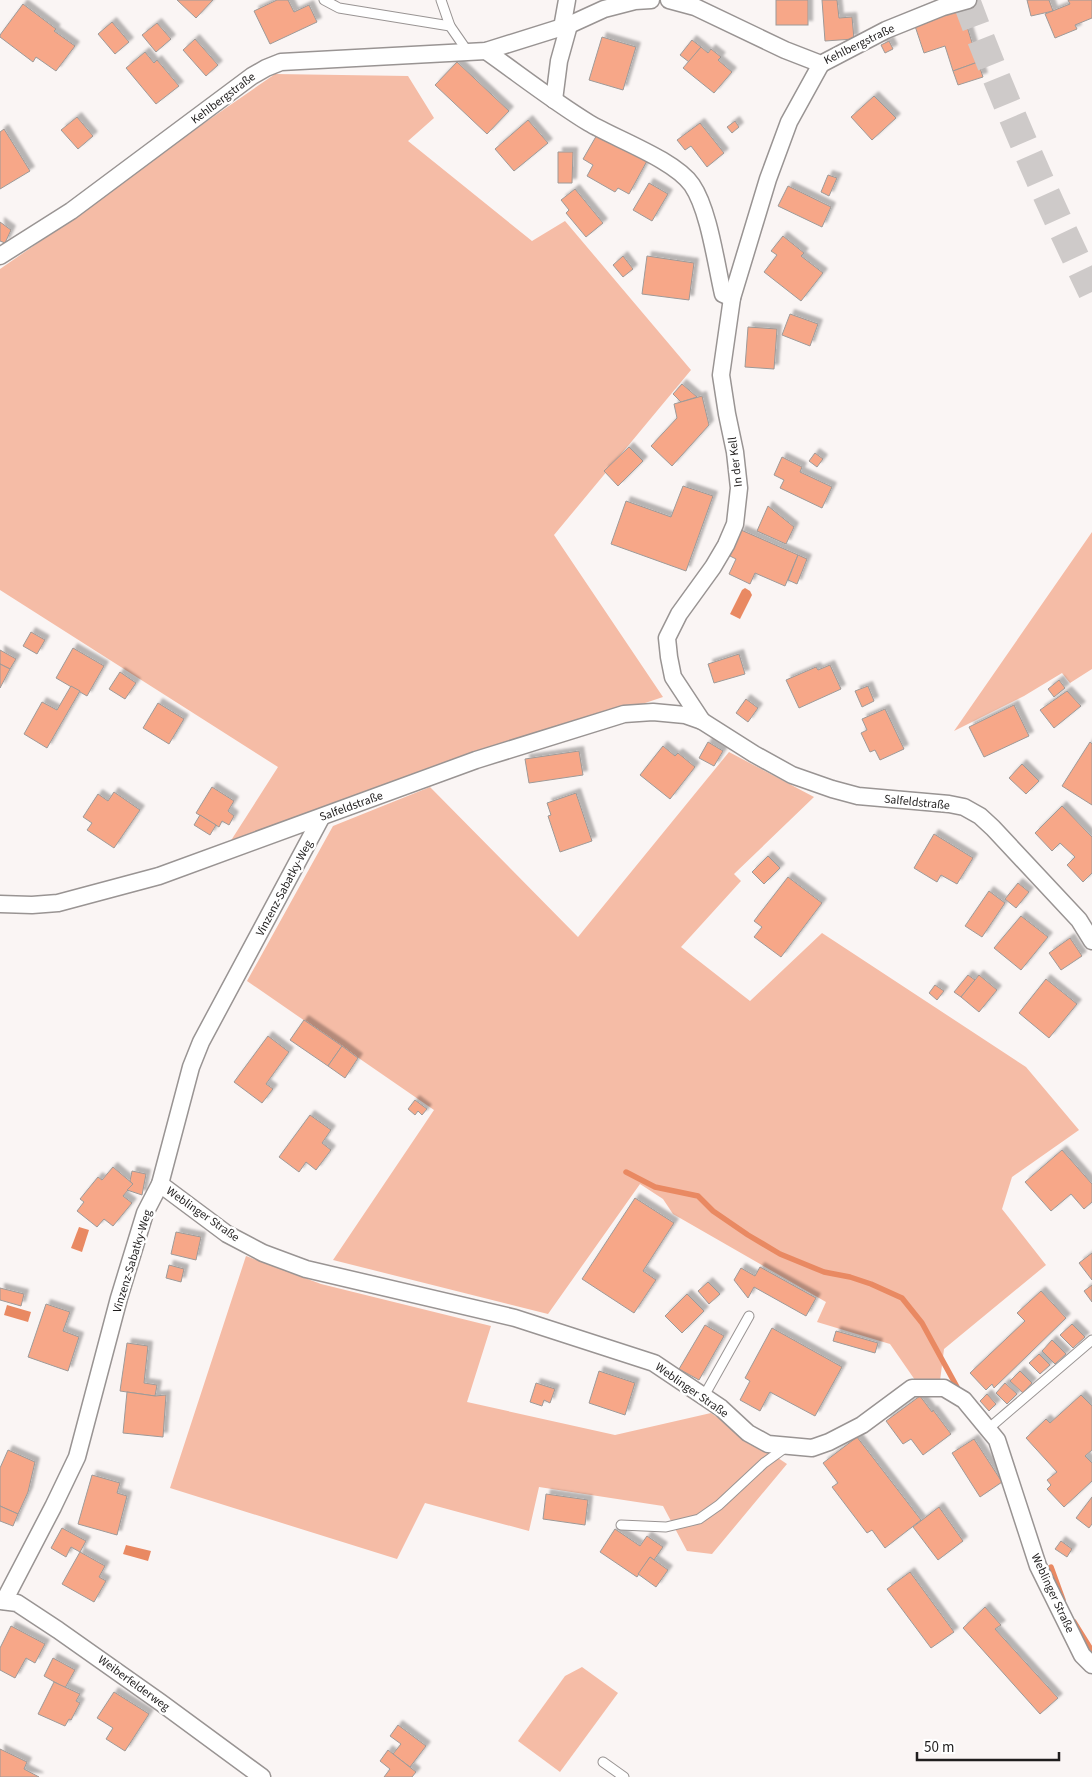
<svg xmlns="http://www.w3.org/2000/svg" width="1092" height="1777" viewBox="0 0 1092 1777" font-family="'Source Sans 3',sans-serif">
<defs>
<filter id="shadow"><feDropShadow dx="4.5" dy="-4.5" stdDeviation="1" flood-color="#0004"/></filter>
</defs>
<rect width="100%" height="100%" fill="#faf5f4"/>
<g fill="#f5bca6">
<polygon points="275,74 408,76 434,118 408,141 532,241 565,221 691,370 554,535 663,697 230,842 278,767 0,590 0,269 74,218 184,137"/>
<polygon points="1092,532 1092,669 1070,683 1062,673 1024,696 954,731"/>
<polygon points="729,752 814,797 734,874 741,881 681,947 750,1001 822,933 1026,1067 1079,1130 1012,1177 1002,1209 1046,1265 944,1349 940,1381 915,1380 890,1344 817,1322 826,1302 673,1214 663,1199 640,1184 548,1314 333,1260 434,1110 247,981 333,826 430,787 578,937"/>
<polygon points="246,1256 321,1284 491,1326 467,1402 615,1435 711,1413 787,1464 712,1554 687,1551 663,1506 539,1487 529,1531 425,1503 397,1559 170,1488"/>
<polygon points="582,1667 618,1693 560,1772 518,1741 565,1676"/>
</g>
<g fill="#e98962">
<polygon points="745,588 750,591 752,595 740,619 730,614 742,590"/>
<polygon points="79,1227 89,1230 82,1252 71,1248"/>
<polygon points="7,1305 31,1312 28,1322 4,1315"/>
<polygon points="126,1545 151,1551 148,1561 123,1554"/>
</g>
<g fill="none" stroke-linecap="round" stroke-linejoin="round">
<g stroke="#e98962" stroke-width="5.5">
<polyline points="626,1172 655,1187 698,1196 713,1211 748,1235 780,1254 824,1272 850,1277 871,1284 902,1298 922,1323 957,1387"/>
<polyline points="1051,1567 1063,1600"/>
<polyline points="1074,1622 1092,1651"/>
</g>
</g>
<g fill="#f7a788" stroke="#9e9a98" filter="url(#shadow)">
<polygon points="177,0 213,0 196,18"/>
<polygon points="277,0 288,0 294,12 309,5 317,22 270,44 254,11"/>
<rect x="776" y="0" width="32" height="25"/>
<polygon points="822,0 837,0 839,18 852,17 854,39 825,41"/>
<polygon points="1027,0 1049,0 1053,11 1031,16"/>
<polygon points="1068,0 1092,0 1092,18 1075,25 1077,29 1055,38 1045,14 1070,4"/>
<polygon points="23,4 56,29 54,31 75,46 56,71 36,57 33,62 0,37 0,35"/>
<polygon points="961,7 978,62 953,71 945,46 924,53 914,23"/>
<polygon points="112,22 129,42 115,54 98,34"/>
<polygon points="157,23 171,39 156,52 142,35"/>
<polygon points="602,37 636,47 623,90 589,80"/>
<polygon points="195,39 218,65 206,76 183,50"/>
<polygon points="692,40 701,47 689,62 680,55"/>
<polygon points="889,41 893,49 885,53 881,45"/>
<polygon points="701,47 708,53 711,49 721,57 718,60 732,72 714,93 683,68"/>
<polygon points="145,52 154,63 157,60 179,86 156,104 126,68"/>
<polygon points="457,62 509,111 487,134 435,85"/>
<polygon points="978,62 983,77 958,85 953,71"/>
<polygon points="874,96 896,118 872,140 851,117"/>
<polygon points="77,117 93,136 78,149 61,130"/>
<polygon points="528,120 548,143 514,171 495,149"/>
<polygon points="735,121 739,127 732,133 727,127"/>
<polygon points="700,123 724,153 707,167 691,146 685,150 677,140"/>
<polygon points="4,129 30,171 0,189 0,132"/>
<polygon points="598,133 647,161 629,194 618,188 615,192 587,176 593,165 583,159"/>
<polygon points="558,152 573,152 572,183 558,183"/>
<polygon points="828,175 837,178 829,196 821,192"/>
<polygon points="649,183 668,194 652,221 633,210"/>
<polygon points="788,186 831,207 822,227 778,206"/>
<polygon points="575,189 603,223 586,237 566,213 569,210 561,200"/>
<polygon points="0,222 11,230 5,243 0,241"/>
<polygon points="783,236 804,253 801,256 823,273 801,301 764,272 777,255 771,251"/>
<polygon points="623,256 633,269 623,277 613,265"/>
<polygon points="647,256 694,263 689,300 642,294"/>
<polygon points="790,314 818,324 810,346 782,335"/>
<polygon points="748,327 777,329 774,369 745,367"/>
<polygon points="682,384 697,397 681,402 673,394"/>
<polygon points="702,396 709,425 672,466 651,446 677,418 674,404"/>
<polygon points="629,447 643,461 618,486 604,471"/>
<polygon points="815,453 823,459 817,467 809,461"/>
<polygon points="782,457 802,467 800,472 832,487 822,508 780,488 784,480 774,475"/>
<polygon points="683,486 713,496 686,571 611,544 626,501 671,517"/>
<polygon points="768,506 794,527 786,544 757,531"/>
<polygon points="741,530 798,555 785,586 755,573 750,584 729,574 736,559 730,556"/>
<polygon points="798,555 807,559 797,584 788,580"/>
<polygon points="31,632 45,640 37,654 23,646"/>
<polygon points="73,648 104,666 87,696 56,678"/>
<polygon points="0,650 16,659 10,669 0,664"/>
<polygon points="739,654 745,674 714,683 708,664"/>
<polygon points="0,664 10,669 0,688"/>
<polygon points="830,665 841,689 799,708 786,680 816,667 818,670"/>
<polygon points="120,672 136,683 125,699 109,689"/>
<polygon points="1059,680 1065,688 1054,697 1048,689"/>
<polygon points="71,686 80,691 47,748 24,734 42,702 57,710"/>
<polygon points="868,686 874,701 862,707 855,691"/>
<polygon points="1067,691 1081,706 1054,728 1040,710"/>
<polygon points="746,699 758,708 748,722 736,713"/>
<polygon points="158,703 184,719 169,744 143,728"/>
<polygon points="1014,705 1029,736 984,757 969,727"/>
<polygon points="885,709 904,749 880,760 875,750 870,752 861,733 867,730 862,719"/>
<polygon points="708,742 723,751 714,766 699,758"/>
<polygon points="1090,742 1092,744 1092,805 1062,786"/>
<polygon points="663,746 675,756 678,753 695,767 670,799 640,775"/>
<polygon points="579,751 583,775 529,783 525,759"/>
<polygon points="1022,764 1039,781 1026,794 1009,778"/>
<polygon points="212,787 234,801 228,811 234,816 229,825 222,821 219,827 196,813"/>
<polygon points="114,792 140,810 114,848 87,830 92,823 83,817 98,794 108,801"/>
<polygon points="576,793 592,841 560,852 548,816 551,815 547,803"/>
<polygon points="1062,806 1092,837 1092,873 1083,882 1067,865 1075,857 1060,843 1052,851 1035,833"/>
<polygon points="200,815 216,825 210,835 194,825"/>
<polygon points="934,834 973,858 957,884 941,875 937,882 914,868"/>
<polygon points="768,856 780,868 764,884 752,872"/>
<polygon points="788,877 822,903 781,957 754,937 762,927 754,921"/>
<polygon points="1018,883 1029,892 1016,908 1005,899"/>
<polygon points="989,891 1005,903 982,937 965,926"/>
<polygon points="1021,916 1048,937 1021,970 994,948"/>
<polygon points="1070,938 1082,956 1061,970 1049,953"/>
<polygon points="968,975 975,980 961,997 954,992"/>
<polygon points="979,975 997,990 979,1012 961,997"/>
<polygon points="1046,979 1077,1004 1049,1038 1019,1013"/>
<polygon points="935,985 944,991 937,1000 929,993"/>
<polygon points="304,1020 342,1046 328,1066 290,1040"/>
<polygon points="268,1036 289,1052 266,1084 273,1089 262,1103 234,1082"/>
<polygon points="342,1046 358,1058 345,1078 328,1066"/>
<polygon points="415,1100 427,1109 422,1115 418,1111 415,1115 408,1109"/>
<polygon points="310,1115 331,1130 322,1143 331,1150 316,1170 306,1162 299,1172 279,1157"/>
<polygon points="1062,1150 1092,1184 1092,1202 1084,1209 1071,1194 1051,1211 1025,1182"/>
<polygon points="113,1167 133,1184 123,1196 132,1203 113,1226 104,1219 97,1227 77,1211 84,1202 80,1199 98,1177 102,1180"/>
<polygon points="132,1171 146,1174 142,1195 127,1190 133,1184 130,1181"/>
<polygon points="635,1198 674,1223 643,1271 656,1280 634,1313 582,1279"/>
<polygon points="176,1232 201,1237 196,1260 171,1254"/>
<polygon points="1092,1253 1092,1280 1079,1263"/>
<polygon points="169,1265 184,1269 181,1282 166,1278"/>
<polygon points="760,1267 816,1298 806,1316 754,1287 748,1298 734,1280 741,1268 755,1276"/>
<polygon points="708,1282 720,1294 709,1304 698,1291"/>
<polygon points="1092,1285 1092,1302 1084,1291"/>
<polygon points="0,1288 24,1294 21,1306 0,1300"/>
<polygon points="1041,1291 1066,1318 994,1388 992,1384 986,1390 970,1373 1025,1321 1017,1313"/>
<polygon points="687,1294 704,1311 682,1333 665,1316"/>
<polygon points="46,1304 70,1312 63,1331 79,1337 68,1371 28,1357"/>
<polygon points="1072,1324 1085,1337 1073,1348 1060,1335"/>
<polygon points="705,1325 724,1336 699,1380 679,1369"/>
<polygon points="772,1328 842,1367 815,1416 770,1392 760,1411 740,1400 750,1381 745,1378"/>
<polygon points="836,1331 878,1343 875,1353 833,1341"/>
<polygon points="1052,1340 1066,1354 1055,1364 1042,1351"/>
<polygon points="127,1343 148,1346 144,1383 157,1385 155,1396 120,1391"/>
<polygon points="1039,1354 1050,1365 1040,1374 1029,1363"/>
<polygon points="599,1371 635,1383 625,1415 589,1403"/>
<polygon points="1020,1371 1032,1383 1023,1393 1010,1381"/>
<polygon points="536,1383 555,1389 550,1403 544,1400 542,1406 530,1402"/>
<polygon points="1005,1383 1017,1394 1007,1404 996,1393"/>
<polygon points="127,1392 155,1396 166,1395 163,1437 123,1433"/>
<polygon points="987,1394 996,1404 989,1411 980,1401"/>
<polygon points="1081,1395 1092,1406 1092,1450 1085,1456 1092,1463 1092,1481 1064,1507 1047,1489 1051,1485 1047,1480 1057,1472 1026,1438 1046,1419 1050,1423"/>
<polygon points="920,1396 932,1412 933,1410 951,1434 923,1455 911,1439 903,1444 886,1421"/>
<polygon points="857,1437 921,1520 885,1548 872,1530 867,1533 832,1487 838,1483 823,1463"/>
<polygon points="974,1439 1002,1482 980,1497 952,1453"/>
<polygon points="8,1450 35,1462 28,1492 18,1514 0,1506 0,1468"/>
<polygon points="92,1475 120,1483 117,1493 127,1496 117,1535 78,1524"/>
<polygon points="546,1494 588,1500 585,1525 543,1519"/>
<polygon points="1092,1497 1092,1524 1089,1528 1076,1518"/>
<polygon points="0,1506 18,1514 13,1526 0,1521"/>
<polygon points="939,1507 963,1541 938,1560 913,1527"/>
<polygon points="62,1528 86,1541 80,1552 71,1547 66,1557 51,1548"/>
<polygon points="615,1529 640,1546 647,1536 663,1547 654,1560 650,1557 637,1577 600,1552"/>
<polygon points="1061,1541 1072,1549 1067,1557 1055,1549"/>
<polygon points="80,1552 105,1566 99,1577 106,1581 94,1602 62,1584"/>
<polygon points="650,1557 668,1570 656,1587 638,1574"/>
<polygon points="910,1572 954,1632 931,1648 887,1589"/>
<polygon points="985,1607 1001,1625 995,1629 1058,1698 1040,1714 963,1628"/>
<polygon points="11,1626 45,1644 35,1663 26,1658 15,1678 0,1670 0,1648"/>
<polygon points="53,1658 75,1670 65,1688 44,1676"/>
<polygon points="54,1682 80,1694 76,1701 80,1703 71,1720 69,1719 65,1726 38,1714"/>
<polygon points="114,1692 149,1714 125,1751 106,1739 113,1728 97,1718"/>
<polygon points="398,1725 426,1746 410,1767 393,1754 401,1744 390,1736"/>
<polygon points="0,1749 27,1762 24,1769 39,1777 0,1777"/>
<polygon points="388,1750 416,1772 412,1777 384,1777 390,1769 380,1761"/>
</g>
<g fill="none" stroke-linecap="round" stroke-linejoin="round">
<path stroke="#cecac9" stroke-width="28" stroke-dasharray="28 14" stroke-linecap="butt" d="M966,0c37,99 80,197 126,292"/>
<g stroke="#999493" stroke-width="11">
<g id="service">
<polyline points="324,0 339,8 450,26"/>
<polyline points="441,0 450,26 468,52"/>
<polyline points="704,1396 749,1316"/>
<polyline points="988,1429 1092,1340"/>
<polyline points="621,1525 666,1527 699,1519 719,1505 764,1463 786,1447"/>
<polyline points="603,1762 624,1777"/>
</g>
</g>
<g stroke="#999493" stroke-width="19">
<g id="minor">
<polyline points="669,0 695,7 785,50 821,64 886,30 943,7 968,0"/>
<polyline points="562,28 567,0"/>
<path d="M486,51c34,24 67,50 103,72 27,16 86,37 103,62 17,25 24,79 31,109l9,4"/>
<polyline points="554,100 559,61 569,25"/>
<polyline points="0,256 71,211 252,76 266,68 281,62 486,51 569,25 604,9 635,1 651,0"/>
<polyline points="702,721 673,677 669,657 667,638 679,614 713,567 726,545 735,524 739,488 735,452 727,414 721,375 732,298 768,179 789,122 821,64"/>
<polyline points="0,904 32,905 58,903 159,876 476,760 624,714 653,712 685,715 702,721 754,754 792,775 832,789 858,796 949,804 964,807 980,816 993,828 1079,920 1092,941"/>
<polyline points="160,1184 227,1234 263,1253 306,1269 515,1318 654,1363 721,1408 748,1433 768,1444 812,1448 829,1442 862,1425 912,1388 944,1388 964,1400 997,1440 1038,1566 1082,1655 1092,1665"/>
<polyline points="0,1601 17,1603 58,1630 160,1702 262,1777"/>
<polyline points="4,1601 53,1507 77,1457 119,1298 145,1213 160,1184 191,1067 201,1042 321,818"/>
</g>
</g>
<use href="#service" stroke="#fff" stroke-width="9"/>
<use href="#minor" stroke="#fff" stroke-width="16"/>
</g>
<g text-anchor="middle" stroke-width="5" stroke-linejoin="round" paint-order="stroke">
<g font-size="12" fill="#201e1e" stroke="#fff">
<text transform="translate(859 44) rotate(-26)" y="4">Kehlbergstraße</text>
<text transform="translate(223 98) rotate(-37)" y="4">Kehlbergstraße</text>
<text transform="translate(735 462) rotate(-97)" y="4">In der Kell</text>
<text transform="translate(917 802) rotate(6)" y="4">Salfeldstraße</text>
<text transform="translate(351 806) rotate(-20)" y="4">Salfeldstraße</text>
<text transform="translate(284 888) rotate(-62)" y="4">Vinzenz-Sabatky-Weg</text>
<text transform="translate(203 1214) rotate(35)" y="4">Weblinger Straße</text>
<text transform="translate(132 1261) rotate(-73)" y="4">Vinzenz-Sabatky-Weg</text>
<text transform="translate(692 1390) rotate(35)" y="4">Weblinger Straße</text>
<text transform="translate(1053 1593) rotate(65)" y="4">Weblinger Straße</text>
<text transform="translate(134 1683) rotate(36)" y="4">Weiberfelderweg</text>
</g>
</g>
<path d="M917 1752v8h142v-8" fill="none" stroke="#201e1e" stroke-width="2.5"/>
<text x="924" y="1752" font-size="15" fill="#201e1e" stroke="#ffffff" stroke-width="4" paint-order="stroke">50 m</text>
</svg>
